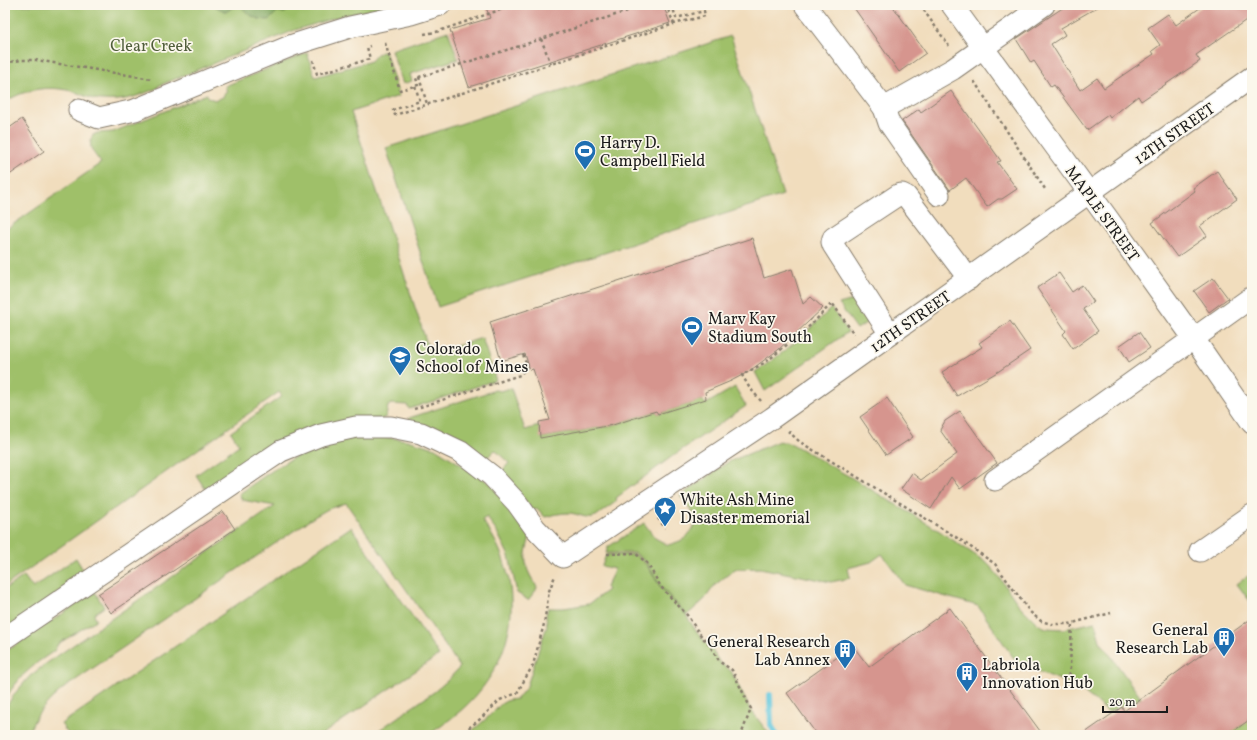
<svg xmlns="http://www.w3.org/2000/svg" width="1257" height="740" viewBox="0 0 1257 740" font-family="Vollkorn,serif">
<rect width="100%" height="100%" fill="#fbf7ec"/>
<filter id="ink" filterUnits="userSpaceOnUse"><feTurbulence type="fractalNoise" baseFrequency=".025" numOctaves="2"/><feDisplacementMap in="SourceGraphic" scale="8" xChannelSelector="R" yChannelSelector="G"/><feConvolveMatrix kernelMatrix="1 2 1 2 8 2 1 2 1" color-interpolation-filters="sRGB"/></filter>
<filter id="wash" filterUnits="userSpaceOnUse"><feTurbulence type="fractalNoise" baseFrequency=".012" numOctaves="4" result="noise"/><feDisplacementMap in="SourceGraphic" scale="16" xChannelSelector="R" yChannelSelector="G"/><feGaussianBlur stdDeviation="0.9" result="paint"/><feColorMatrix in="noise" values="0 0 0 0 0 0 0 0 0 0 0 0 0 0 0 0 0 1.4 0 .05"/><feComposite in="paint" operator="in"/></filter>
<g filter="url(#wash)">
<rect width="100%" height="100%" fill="#f1ddbd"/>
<g fill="#9fc069" stroke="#5e6e42">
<path d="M5,5h388l-55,12 -43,13 -137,56v2c-21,8 -33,14 -56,12 -9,0 -19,-5 -27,-8 -25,-7 -48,-4 -70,10z"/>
<polygon points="448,31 458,59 410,74 412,81 403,84 391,50"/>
<polygon points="731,36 783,195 438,307 386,148"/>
<path d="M385,51l14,45 -48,16 78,238 21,-2 32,-10 14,42 -87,29 -2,-4 -16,-1 -3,2 -2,11 -180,73 -10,-15 43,-30 -8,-13 51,-36 -3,-4 -274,194v-356l96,-67c-6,-9 -15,-16 -8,-28l4,-2 16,-1 94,-38 1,4 8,2 7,-3 2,-5h2l-2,-6 82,-33 8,24 56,-16 6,-7z"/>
<polygon points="857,299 870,316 869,321 857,329 839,304"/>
<path d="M831,308l17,24 -83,59 -10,-19c28,-18 53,-40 76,-64z"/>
<path d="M735,387l11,19 -72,49 -58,43 1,3 -21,15c-10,4 -18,-3 -28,-3 -8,0 -15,2 -23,4l-2,-2 -6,-7 -4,3 -32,-39 8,-9 -14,-13 -9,9 -78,-35 1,-6 86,-28 5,1 11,-3 14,42 14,-4 2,12 72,-13 43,-14 2,3 44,-14 4,4z"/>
<path d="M384,437l23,3 28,8 56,36 39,53c-7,23 -6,30 7,50l-1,3 -8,10 -11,-7 -8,-37 -11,-22 -11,-17 -5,3c47,63 36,143 -24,193 -5,4 -26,21 -32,22 -4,1 -10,0 -15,0 -13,0 -26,0 -39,0l62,-43 13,-11 13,-14 -114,-164 -18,6 -14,8 -250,171c-16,13 -30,27 -36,47h-23v-27l11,-16 14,-16 17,-13 228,-157 -33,-6 -3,-6c27,-19 55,-41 87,-50 19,-6 38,-7 58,-7z"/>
<path d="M779,441l13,3 60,34 86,52 49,33 10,11 21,30 20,20 8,4 18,1 31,-7 5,19 41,57 -33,14 -30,-25 -61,-24 -39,-57 -73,-21 -23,-31 -11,8 -23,6 2,10 -19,4 -71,-14 -25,1 -20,16 -11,15 -17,15 -26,-28 -14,-24 -12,-10h-29l2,-6 36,-24 11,15 13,7c21,-6 19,-8 30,-26l-18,-23 48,-34 20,-8z"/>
<polygon points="351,527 439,655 321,735 69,735 61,724"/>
<polygon points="606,555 635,555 646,564 661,588 686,615 698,634 710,647 720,663 731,671 750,709 770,735 467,735 486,719 501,704 508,700 517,699 527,686 540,646 547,626 546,615 548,608 564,608 589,604 608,590 606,587 613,573 614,569 602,566"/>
<polygon points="76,558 85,573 5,633 5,589 24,576 33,588"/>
<polygon points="1248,576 1252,581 1252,604 1237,584"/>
<polygon points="95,592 104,607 94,614 96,620 58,644 54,651 38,662 22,676 11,690 5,700 5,652"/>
<polygon points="1252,718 1252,735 1228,735"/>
</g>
<path fill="#7fa65d" stroke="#4e613c" d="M213,5h100l-7,5 -13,-3 -9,6 -6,-2 -9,9c-13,0 -20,-4 -28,-14l-8,1 -7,5z"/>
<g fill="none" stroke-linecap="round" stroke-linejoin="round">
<polyline stroke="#60c7de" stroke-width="6" points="770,695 771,725 776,735"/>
</g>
<g id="blocks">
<g fill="#d6958e">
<polygon points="485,5 663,5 670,23 469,87 450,30 490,18"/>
<polygon points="852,5 892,5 926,53 899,72"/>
<polygon points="1067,5 1101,5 1061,28 1065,35 1051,44 1080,90 1097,78 1104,88 1154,54 1152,51 1160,45 1148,28 1168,14 1176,25 1204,5 1252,5 1252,16 1196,55 1200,61 1141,101 1138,96 1110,118 1108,115 1087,130 1054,85 1051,87 1034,61 1031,63 1016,39"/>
<polygon points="951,91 1001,161 997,162 1017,189 1002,199 998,199 987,207 966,178 950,190 902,121 919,109 921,112"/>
<polygon points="22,119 44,151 5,178 5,131"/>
<polygon points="1217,171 1237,199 1200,226 1207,236 1177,257 1152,223 1195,191 1193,188"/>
<polygon points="752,238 764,278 792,269 803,304 811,297 823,308 778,350 748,372 731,381 705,392 706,399 658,414 656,411 613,425 540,438 539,422 550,420 533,369 530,370 525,354 501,361 490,322"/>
<polygon points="1059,273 1072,292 1082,285 1094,302 1083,309 1098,331 1073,349 1063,334 1066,331 1037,288"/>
<polygon points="1213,278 1228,298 1209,312 1194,291"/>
<polygon points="1010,321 1030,350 999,371 957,396 942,372 982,347 979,343"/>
<polygon points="1139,332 1150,348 1129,362 1119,346"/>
<polygon points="887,398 913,437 886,455 860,417"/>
<polygon points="960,411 997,463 960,489 951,477 931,509 901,489 912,473 921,480 957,454 940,430 945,421"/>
<polygon points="223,511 235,529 111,613 98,594"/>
<polygon points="950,608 1043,735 817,735 787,693 853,646 869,667"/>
<polygon points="1252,618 1252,718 1228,735 1082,735 1122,707 1124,711"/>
</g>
</g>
</g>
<g filter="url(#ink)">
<use href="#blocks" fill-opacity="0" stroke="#867c6c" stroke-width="1"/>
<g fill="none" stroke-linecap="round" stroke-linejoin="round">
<g stroke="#867c6c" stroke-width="23">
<g id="minor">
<polyline points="805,5 884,108 953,69 1044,5"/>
<polyline points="952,5 1106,216 1194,339 1252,423"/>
<polyline points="884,108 889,123 939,195"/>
<polyline points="79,110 99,118 135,110 293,45 350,27 411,14 440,5"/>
<polyline points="890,334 833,245 832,242 833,238 898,195 902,194 906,196 969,279"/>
<polyline points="995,480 1252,297"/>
<polyline points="1200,551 1252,515"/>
<polyline points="5,638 281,451 321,435 356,427 391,427 421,433 461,452 492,476 517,503 535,528 563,557 772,418 1252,77"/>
</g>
</g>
<g stroke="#867c6c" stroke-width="2.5" stroke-dasharray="3 3" stroke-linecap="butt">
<polyline points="666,5 674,24"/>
<polyline points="920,5 949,46"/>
<polyline points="424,34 436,32 514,5"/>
<polyline points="541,39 551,64"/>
<polyline points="385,43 400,90 418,85 416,78 523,45 646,5"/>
<polyline points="313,60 317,74 370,59 367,47 370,46"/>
<polyline points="5,63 21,60 36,60 152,79"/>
<polyline points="419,77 427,104"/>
<polyline points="974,81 1045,189"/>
<polyline points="415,86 420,101 393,110 395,115 551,64 674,24 705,16 704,11 676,18 672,5"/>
<polyline points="761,401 749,387 742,375 766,362 812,324 832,303 854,334"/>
<polyline points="414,409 520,375 527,367 523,354"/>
<polyline points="788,431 800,442 959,539 995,564 1030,612 1041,621 1051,624 1069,624 1111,613"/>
<polyline points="658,518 665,528"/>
<polyline points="607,554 635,553 647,563 661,587 687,615 699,633 710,646 720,662 732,670 751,709 741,735"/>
<polyline points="1069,688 1072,623"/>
<polyline points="459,735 478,721 500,700 517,693 533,665 544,624 549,591 555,576"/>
</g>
<use href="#minor" stroke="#fff" stroke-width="21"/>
</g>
</g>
<defs>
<g id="stadium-pin" transform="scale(1.15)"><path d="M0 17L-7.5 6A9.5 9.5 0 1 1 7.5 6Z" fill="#1f6fb2" stroke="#fbf7ec"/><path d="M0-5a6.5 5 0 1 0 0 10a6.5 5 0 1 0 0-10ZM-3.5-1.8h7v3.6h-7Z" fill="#fff"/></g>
<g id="university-pin" transform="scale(1.15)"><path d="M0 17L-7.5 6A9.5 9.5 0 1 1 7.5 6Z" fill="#1f6fb2" stroke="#fbf7ec"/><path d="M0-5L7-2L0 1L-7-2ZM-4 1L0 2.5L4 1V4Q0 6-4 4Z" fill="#fff"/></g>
<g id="sight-pin" transform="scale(1.15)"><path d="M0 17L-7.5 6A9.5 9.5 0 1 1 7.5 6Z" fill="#1f6fb2" stroke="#fbf7ec"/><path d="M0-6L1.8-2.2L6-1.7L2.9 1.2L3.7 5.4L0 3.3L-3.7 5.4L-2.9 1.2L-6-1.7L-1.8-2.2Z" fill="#fff"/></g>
<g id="building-pin" transform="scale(1.15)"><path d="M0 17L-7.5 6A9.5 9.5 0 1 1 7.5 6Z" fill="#1f6fb2" stroke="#fbf7ec"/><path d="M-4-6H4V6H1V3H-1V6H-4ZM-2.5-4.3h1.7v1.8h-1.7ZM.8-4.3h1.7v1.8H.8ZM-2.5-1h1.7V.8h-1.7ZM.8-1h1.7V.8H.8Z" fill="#fff"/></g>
</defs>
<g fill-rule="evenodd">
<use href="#stadium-pin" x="585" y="151"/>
<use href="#stadium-pin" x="692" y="327"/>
<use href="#university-pin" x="400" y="357"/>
<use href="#sight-pin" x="665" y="508"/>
<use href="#building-pin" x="1224" y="638"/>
<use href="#building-pin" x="845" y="650"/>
<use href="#building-pin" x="967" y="673"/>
</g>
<g text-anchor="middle" stroke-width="3.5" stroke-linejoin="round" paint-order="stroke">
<g font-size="16" fill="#505e3b" stroke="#fbf7ec">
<text x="151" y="51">Clear Creek</text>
</g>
<g font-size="16" fill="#1c1c1c" stroke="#fbf7ec">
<text transform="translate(1174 133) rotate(-35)" y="6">12TH STREET</text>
<text transform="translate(1103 213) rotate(54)" y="6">MAPLE STREET</text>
<text transform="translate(910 321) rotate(-35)" y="6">12TH STREET</text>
</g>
<g font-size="16" fill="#1c1c1c" stroke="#fbf7ec" text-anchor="start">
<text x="600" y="148">Harry D.<tspan x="600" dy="18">Campbell Field</tspan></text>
<text x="708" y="324">Marv Kay<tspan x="708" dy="18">Stadium South</tspan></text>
<text x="416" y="354">Colorado<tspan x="416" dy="18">School of Mines</tspan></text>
<text x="680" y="505">White Ash Mine<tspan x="680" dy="18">Disaster memorial</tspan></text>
<text x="1208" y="635" text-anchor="end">General<tspan x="1208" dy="18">Research Lab</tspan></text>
<text x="830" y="647" text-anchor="end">General Research<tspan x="830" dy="18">Lab Annex</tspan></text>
<text x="982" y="670">Labriola<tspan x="982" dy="18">Innovation Hub</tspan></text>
</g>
</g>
<rect width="1257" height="740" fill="none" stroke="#fbf7ec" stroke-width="20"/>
<path d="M1103 706v6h64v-6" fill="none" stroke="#1c1c1c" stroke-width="2"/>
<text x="1109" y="706" font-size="12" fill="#1c1c1c" stroke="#fbf7ec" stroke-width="3" paint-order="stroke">20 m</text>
</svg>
